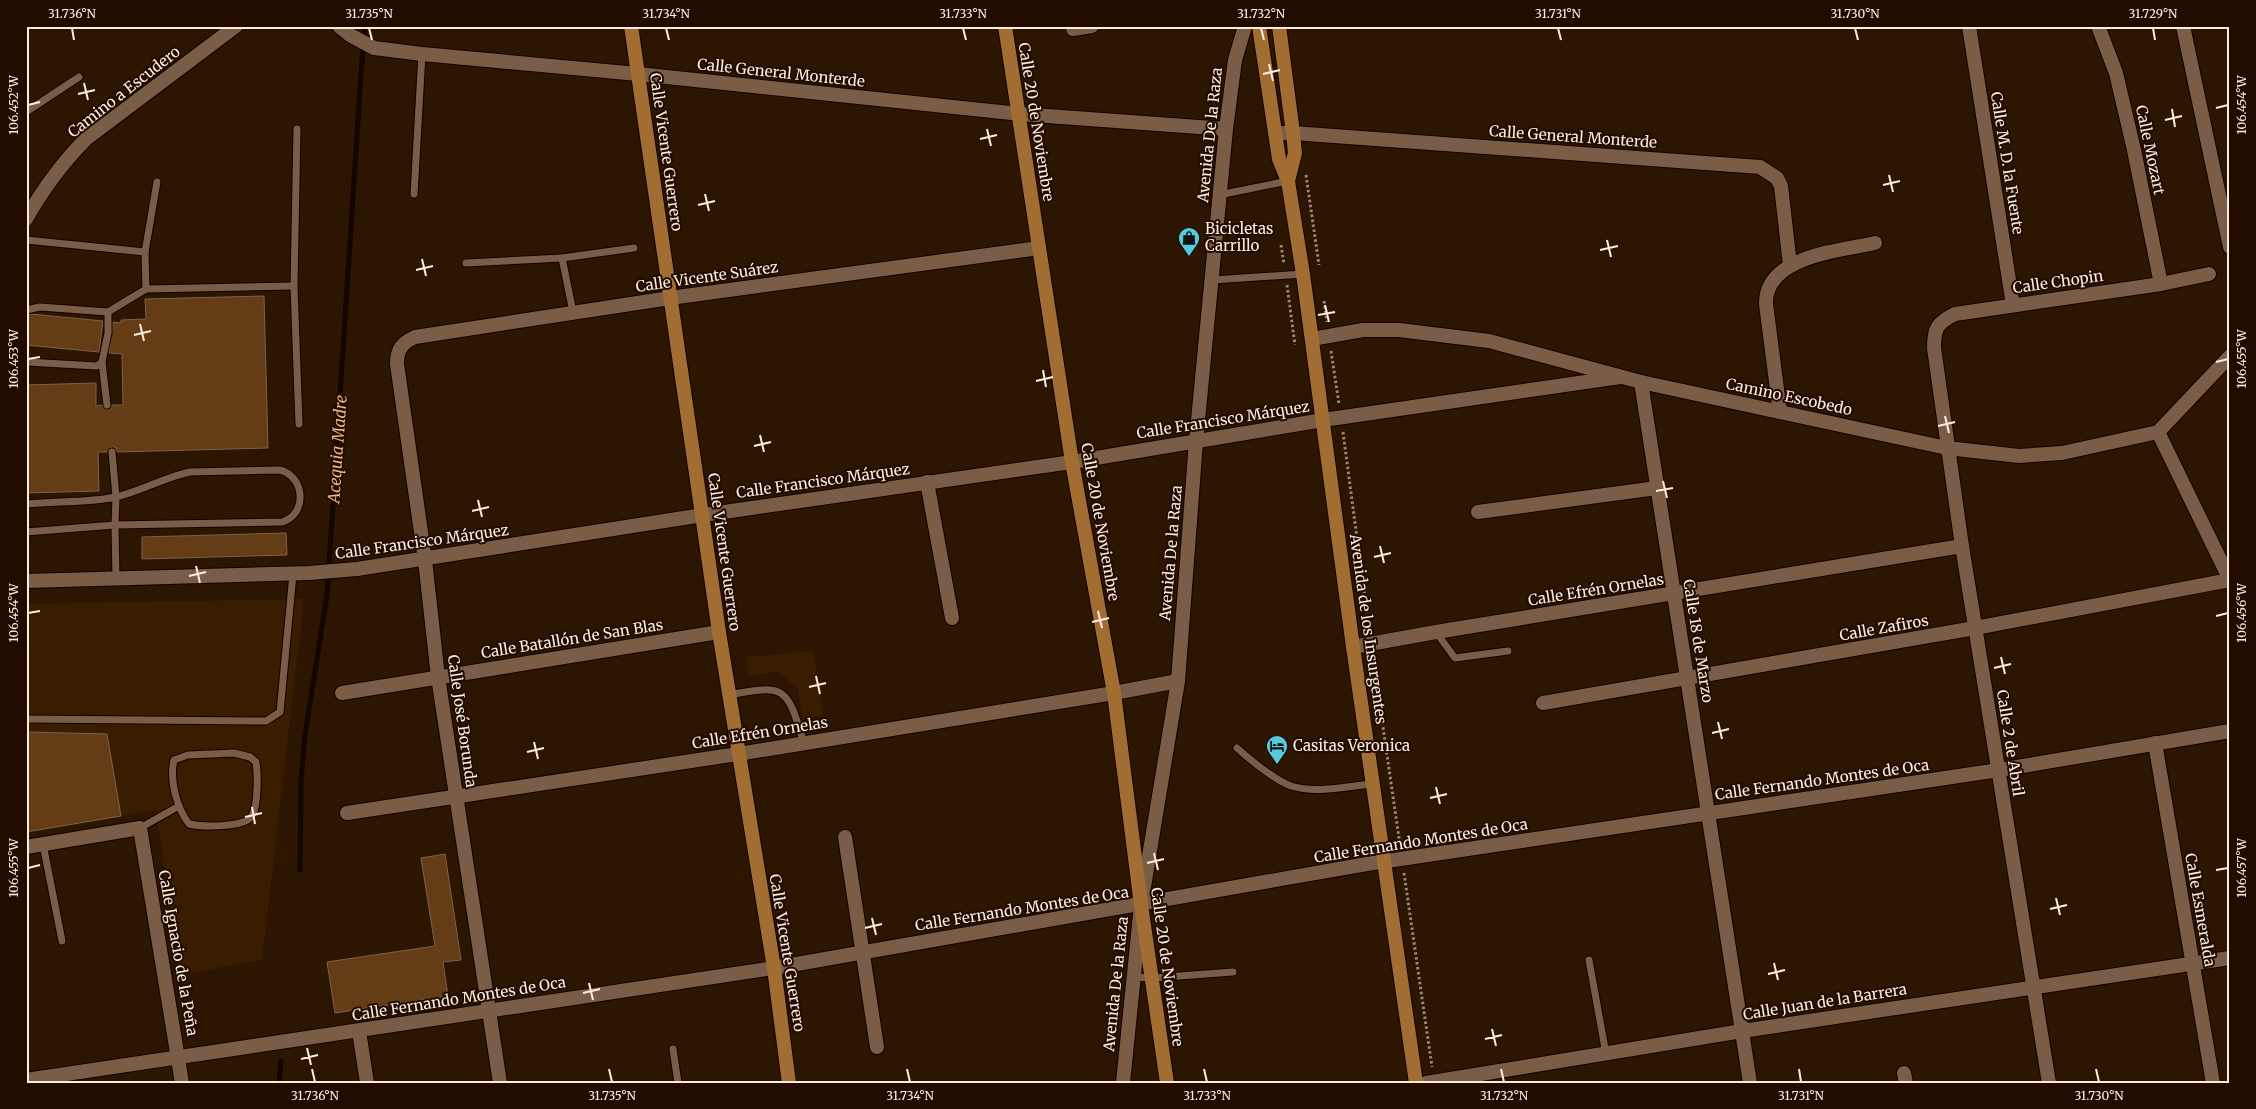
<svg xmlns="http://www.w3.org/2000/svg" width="2256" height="1109" viewBox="0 0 2256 1109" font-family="Merriweather,serif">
<rect width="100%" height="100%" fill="#2c1501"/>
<g fill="#391d01">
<polygon points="304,599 262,960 179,975 156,810 26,833 26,606 29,604"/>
<polygon points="813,651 823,715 802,719 798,688 777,672 748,676 747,657"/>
</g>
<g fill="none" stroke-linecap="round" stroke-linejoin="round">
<g stroke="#140500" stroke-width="5">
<polyline points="300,870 301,780 305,735 327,595 361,74 365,26"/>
<polyline points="279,1083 281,1061"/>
</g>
</g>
<g fill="#643c15" stroke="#7d624b">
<polygon points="264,296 268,448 117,452 115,447 111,447 107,452 98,452 99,491 26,493 26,385 96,383 96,406 102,405 107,410 112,405 123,405 122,354 109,353 113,322 121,323 121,320 146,319 145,299"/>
<polygon points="31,314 103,321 99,352 26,345 26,315"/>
<polygon points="286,533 287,555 142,559 142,537"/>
<polygon points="26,732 107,734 121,816 26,832"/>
<polygon points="445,854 461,960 443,962 448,996 335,1013 327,962 435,946 421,858"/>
</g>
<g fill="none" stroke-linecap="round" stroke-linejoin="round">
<g stroke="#130200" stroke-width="9">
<g id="service">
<polyline points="26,112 79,77"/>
<polyline points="297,129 294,286 299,424"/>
<polyline points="414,194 422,54"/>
<polyline points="1219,195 1288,181"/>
<polyline points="26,240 145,252"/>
<polyline points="562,258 634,248"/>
<polyline points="466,263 562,258 573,312"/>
<polyline points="1212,280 1303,274"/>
<polyline points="146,289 145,252 157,182"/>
<polyline points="26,310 40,307 108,312"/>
<polyline points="26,362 97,366 102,362 108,333 108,312 146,289 294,286"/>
<polyline points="102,362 107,405"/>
<polyline points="112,452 116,497 115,525 116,579"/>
<path d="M26,504c30,-3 61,-1 90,-7 26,-6 49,-20 74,-25l90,-2c26,7 27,45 2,52l-167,3 -89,7"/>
<polyline points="1436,632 1455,658 1508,651"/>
<path d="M729,695c59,-12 58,-6 75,48"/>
<polyline points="26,719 266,721 280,712 293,574"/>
<path d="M1237,748c12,11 39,33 54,38 26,8 57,0 82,-2"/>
<path d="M234,753l16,4 6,5c2,12 2,44 -4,54 -8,12 -50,11 -63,8 -12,-16 -20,-44 -15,-64l14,-5z"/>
<polyline points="140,828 179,806"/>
<polyline points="43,844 62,941"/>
<polyline points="1589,960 1606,1054"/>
<polyline points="1134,977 1152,978 1233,972"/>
<polyline points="673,1049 678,1083"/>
</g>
</g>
<g stroke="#130200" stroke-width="16">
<g id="minor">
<polyline points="339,26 350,35 374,48 422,54 638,74 1020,114 1226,129"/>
<polyline points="1969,26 2013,305"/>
<polyline points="2098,26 2116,73 2134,150 2161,284"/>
<polyline points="2183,26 2230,247"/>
<polyline points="1073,29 1092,26"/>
<polyline points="1275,133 1293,133 1760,167 1777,178 1781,186 1790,265"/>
<path d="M26,219c17,-30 36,-56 60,-80l150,-113"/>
<polyline points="1312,339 1363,330 1399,330 1489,341 1641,382 1947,448 2019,456 2062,453 2158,432 2230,356"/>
<polyline points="1641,382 1750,1083"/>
<path d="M1780,412l-14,-108c-1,-48 73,-53 109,-61"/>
<polyline points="2158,432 2230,580"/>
<polyline points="927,482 952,618"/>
<polyline points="1478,512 1657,488"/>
<polyline points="26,581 309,573 357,569 703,515 1072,462 1323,420 1620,377"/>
<polyline points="1353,647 1436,632 1962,546"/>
<polyline points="342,693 719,632"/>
<polyline points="1543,703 1975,628 2230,580"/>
<polyline points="2155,743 2213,1083"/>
<polyline points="347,813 738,754 1114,693 1178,681"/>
<polyline points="845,837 877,1047"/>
<polyline points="26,847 140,828 182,1083"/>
<polyline points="359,1031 367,1083"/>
<polyline points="1904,1073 1906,1083"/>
<polyline points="26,1080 774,968 1367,864 1999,770 2230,731"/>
<path d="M500,1083l-62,-406 -13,-117 -28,-196c0,-15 5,-21 18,-27l255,-39 369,-50"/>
<polyline points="1123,1083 1141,905 1178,681 1196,441 1226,129 1235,60 1245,26"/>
<polyline points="1426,1083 1742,1031 2230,958"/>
<path d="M2049,1083l-87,-537 -28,-198c0,-20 3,-25 21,-34l206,-30 48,-10"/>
</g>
</g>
<g stroke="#130200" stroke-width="16">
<g id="secondary">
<polyline points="631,26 719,632 774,968 789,1083"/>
<polyline points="1005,26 1072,462 1114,693 1141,905 1167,1083"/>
<polyline points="1259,26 1279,159 1288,181 1303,274 1353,647 1416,1083"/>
<polyline points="1279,26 1293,133 1295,153 1288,181"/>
</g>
</g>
<g stroke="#9b8777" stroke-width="3" stroke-dasharray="2.5 2.5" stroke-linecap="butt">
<polyline points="1306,175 1319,265"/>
<polyline points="1281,245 1284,264"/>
<polyline points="1287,285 1295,345"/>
<polyline points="1324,301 1327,322"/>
<polyline points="1331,351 1339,404"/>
<polyline points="1343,432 1369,629"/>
<polyline points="1373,658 1400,845"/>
<polyline points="1404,873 1432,1067"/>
</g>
<use href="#service" stroke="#795d46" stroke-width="7"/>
<use href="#minor" stroke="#795d46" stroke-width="14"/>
<use href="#secondary" stroke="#a16d33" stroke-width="14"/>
</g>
<path fill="none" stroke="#fcecdf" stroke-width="2" d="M72,28l2,12M369,28l3,12M666,28l3,12M963,28l3,12M1261,28l3,12M1558,28l3,12M1855,28l3,12M2153,28l2,12M1269,64l4,17M1263,74l17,-4M84,83l4,17M78,94l17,-4M28,105l12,-3M2216,108l12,-3M2172,109l3,18M2165,120l17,-4M987,129l4,17M980,139l17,-4M1889,175l4,17M1883,185l17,-4M705,194l4,17M698,205l17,-4M1607,240l4,17M1600,250l18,-4M422,259l4,17M416,270l17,-4M1325,305l4,17M1318,315l17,-3M140,324l4,17M134,335l17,-4M28,359l12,-2M2216,362l12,-3M1043,370l3,17M1036,381l17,-4M1945,416l4,17M1938,426l17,-4M760,435l4,17M754,446l17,-4M1663,481l4,17M1656,491l17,-3M478,500l4,17M472,511l17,-4M1380,546l4,17M1374,557l17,-4M196,566l4,17M189,576l17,-4M1098,611l4,17M28,613l12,-2M2216,616l12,-3M1092,622l17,-4M2001,657l4,17M1994,668l17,-4M816,676l4,18M809,687l17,-4M1718,722l4,17M1712,733l17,-4M534,742l4,17M527,752l17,-4M1436,787l4,17M1430,798l17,-4M252,807l3,17M245,817l17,-4M1154,853l4,17M1147,863l17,-4M28,868l12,-3M2216,870l12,-2M2056,898l4,17M2050,909l17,-4M872,918l4,17M865,928l17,-4M1774,963l4,17M1768,974l17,-4M589,983l4,17M583,993l17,-4M1492,1029l4,17M1485,1039l17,-4M307,1048l4,17M301,1059l17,-4M312,1069l3,13M609,1069l3,13M907,1069l3,13M1204,1069l3,13M1501,1069l3,13M1799,1069l2,13M2096,1069l3,13"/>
<defs>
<g id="shop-pin" transform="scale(1.125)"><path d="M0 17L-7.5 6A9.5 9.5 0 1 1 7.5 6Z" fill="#55cadf" stroke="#220c00"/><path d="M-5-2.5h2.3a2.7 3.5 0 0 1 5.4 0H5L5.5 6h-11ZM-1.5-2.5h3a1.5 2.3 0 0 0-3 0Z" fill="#111"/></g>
<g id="hotel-pin" transform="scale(1.125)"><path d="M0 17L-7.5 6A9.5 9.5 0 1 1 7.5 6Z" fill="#55cadf" stroke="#220c00"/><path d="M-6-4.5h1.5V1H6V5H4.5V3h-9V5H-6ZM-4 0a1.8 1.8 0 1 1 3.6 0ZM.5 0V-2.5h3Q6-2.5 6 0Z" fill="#111"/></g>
</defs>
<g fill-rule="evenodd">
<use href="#shop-pin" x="1189" y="238"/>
<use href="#hotel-pin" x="1277" y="746"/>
</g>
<g text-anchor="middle" stroke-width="4" stroke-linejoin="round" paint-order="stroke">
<g font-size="15" fill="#fcecdf" stroke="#220c00">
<text transform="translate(781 73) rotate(6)" y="5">Calle General Monterde</text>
<text transform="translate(124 92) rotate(-38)" y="5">Camino a Escudero</text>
<text transform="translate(1036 122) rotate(81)" y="5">Calle 20 de Noviembre</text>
<text transform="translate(1210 135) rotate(-84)" y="5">Avenida De la Raza</text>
<text transform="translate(1573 137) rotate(4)" y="5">Calle General Monterde</text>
<text transform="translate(2150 150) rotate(78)" y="5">Calle Mozart</text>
<text transform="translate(666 152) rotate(82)" y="5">Calle Vicente Guerrero</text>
<text transform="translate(2007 163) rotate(81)" y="5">Calle M. D. la Fuente</text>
<text transform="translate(707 277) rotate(-8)" y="5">Calle Vicente Suárez</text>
<text transform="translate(2058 282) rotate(-8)" y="5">Calle Chopin</text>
<text transform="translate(1789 397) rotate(12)" y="5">Camino Escobedo</text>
<text transform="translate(1223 420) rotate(-9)" y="5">Calle Francisco Márquez</text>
<text transform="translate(823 481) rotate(-8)" y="5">Calle Francisco Márquez</text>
<text transform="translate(1100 522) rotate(80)" y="5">Calle 20 de Noviembre</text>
<text transform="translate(422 542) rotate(-8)" y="5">Calle Francisco Márquez</text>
<text transform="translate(724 552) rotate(82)" y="5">Calle Vicente Guerrero</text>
<text transform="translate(1171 553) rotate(-85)" y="5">Avenida De la Raza</text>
<text transform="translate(1596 590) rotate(-9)" y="5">Calle Efrén Ornelas</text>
<text transform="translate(1884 628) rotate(-10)" y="5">Calle Zafiros</text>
<text transform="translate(1368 629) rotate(82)" y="5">Avenida de los Insurgentes</text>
<text transform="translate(572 639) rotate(-9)" y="5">Calle Batallón de San Blas</text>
<text transform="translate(1698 641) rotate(81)" y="5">Calle 18 de Marzo</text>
<text transform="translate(462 721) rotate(82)" y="5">Calle José Borunda</text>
<text transform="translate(760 733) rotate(-9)" y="5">Calle Efrén Ornelas</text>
<text transform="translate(2010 743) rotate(81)" y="5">Calle 2 de Abril</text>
<text transform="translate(1822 780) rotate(-8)" y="5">Calle Fernando Montes de Oca</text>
<text transform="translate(1421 841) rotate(-9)" y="5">Calle Fernando Montes de Oca</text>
<text transform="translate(1022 909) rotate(-9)" y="5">Calle Fernando Montes de Oca</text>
<text transform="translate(2200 910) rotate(80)" y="5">Calle Esmeralda</text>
<text transform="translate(178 953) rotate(80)" y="5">Calle Ignacio de la Peña</text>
<text transform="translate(787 953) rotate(81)" y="5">Calle Vicente Guerrero</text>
<text transform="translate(1167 967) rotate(82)" y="5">Calle 20 de Noviembre</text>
<text transform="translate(1116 984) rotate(-84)" y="5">Avenida De la Raza</text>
<text transform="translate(459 999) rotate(-9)" y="5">Calle Fernando Montes de Oca</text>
<text transform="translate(1825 1002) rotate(-9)" y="5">Calle Juan de la Barrera</text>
</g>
<g font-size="15" fill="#fcecdf" stroke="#220c00" text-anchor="start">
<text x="1205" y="234">Bicicletas<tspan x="1205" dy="17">Carrillo</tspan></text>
<text x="1293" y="751">Casitas Veronica</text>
</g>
<g font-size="16" font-style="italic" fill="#f5b781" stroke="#220c00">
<text transform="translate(337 449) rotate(-86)" y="6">Acequia Madre</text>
</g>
</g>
<rect width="2256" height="1109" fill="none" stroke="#220c00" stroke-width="55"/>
<rect x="28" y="28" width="2200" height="1054" fill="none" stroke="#fcecdf" stroke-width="2"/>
<g font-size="12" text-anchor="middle" fill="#fcecdf">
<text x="72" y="18">31.736°N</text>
<text x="369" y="18">31.735°N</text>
<text x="666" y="18">31.734°N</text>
<text x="963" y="18">31.733°N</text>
<text x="1261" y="18">31.732°N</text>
<text x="1558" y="18">31.731°N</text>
<text x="1855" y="18">31.730°N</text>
<text x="2153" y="18">31.729°N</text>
<text transform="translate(14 105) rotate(-90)" y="4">106.452°W</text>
<text transform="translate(2242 105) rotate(-90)" y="4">106.454°W</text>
<text transform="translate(14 359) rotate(-90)" y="4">106.453°W</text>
<text transform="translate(2242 359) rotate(-90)" y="4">106.455°W</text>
<text transform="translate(14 613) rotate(-90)" y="4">106.454°W</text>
<text transform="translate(2242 613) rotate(-90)" y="4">106.456°W</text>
<text transform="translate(14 868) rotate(-90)" y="4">106.455°W</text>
<text transform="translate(2242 868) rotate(-90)" y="4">106.457°W</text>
<text x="315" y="1100">31.736°N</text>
<text x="612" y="1100">31.735°N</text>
<text x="910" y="1100">31.734°N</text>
<text x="1207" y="1100">31.733°N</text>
<text x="1504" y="1100">31.732°N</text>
<text x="1801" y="1100">31.731°N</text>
<text x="2099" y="1100">31.730°N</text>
</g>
</svg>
